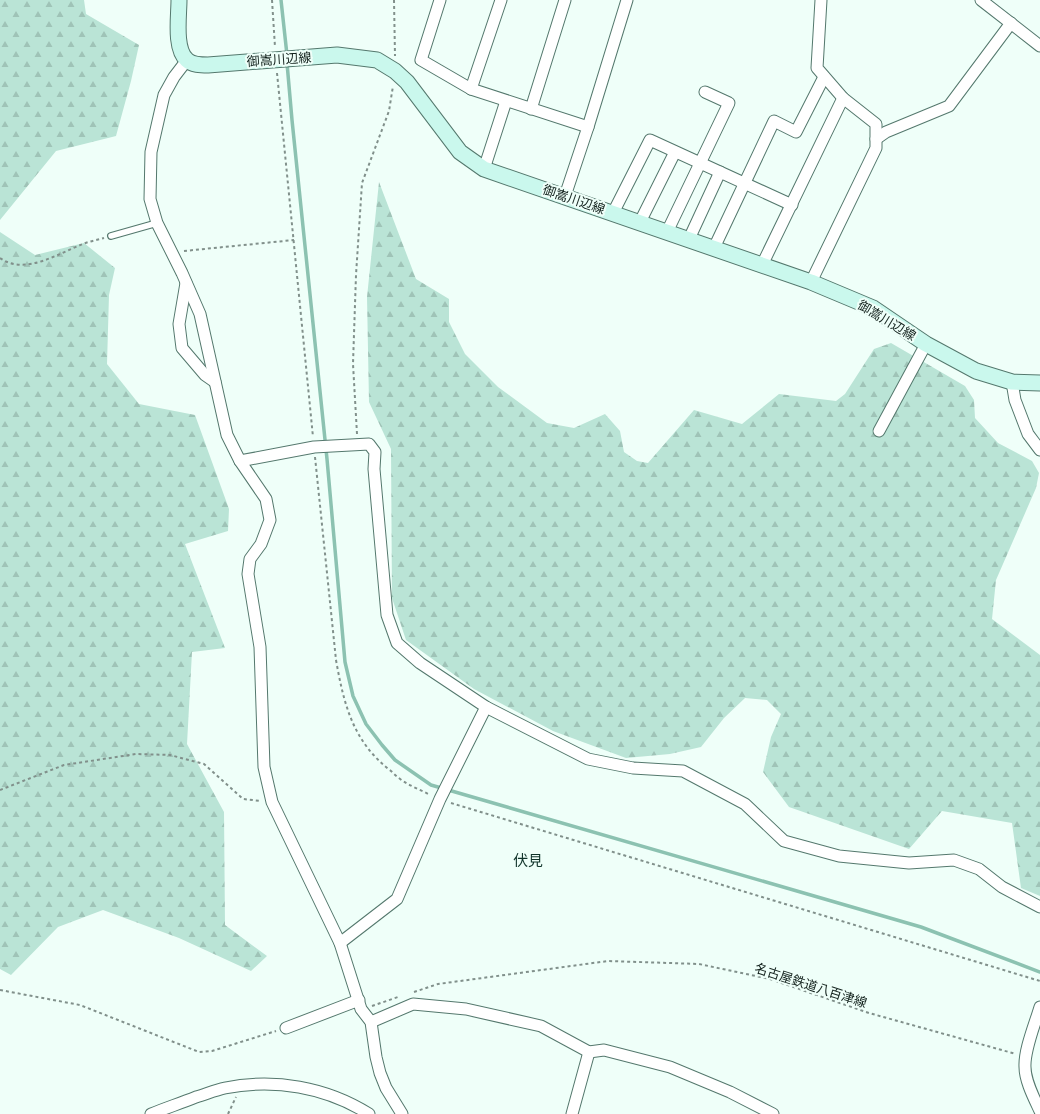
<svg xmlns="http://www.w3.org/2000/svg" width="1040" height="1114" viewBox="0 0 1040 1114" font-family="Rubik,'Noto Sans JP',sans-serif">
<defs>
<pattern id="forest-firs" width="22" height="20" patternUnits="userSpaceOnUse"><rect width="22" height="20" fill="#bae4d6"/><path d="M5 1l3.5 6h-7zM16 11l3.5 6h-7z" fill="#9fc3b7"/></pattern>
</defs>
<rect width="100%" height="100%" fill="#effff9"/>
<g fill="url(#forest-firs)">
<polygon points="0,0 84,0 86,14 139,45 131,81 116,136 56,151 0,220"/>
<polygon points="379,182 416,279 449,299 449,322 465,354 498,387 547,423 574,428 605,414 620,431 624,452 637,461 648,463 694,410 742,424 779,394 836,401 845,394 874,349 891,343 965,386 974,400 975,418 998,443 1032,461 1039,473 1036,488 996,580 992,619 1040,655 1040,896 1021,888 1012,823 942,811 909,849 789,807 763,772 771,737 781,714 767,700 745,698 724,718 701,747 670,754 626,758 553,731 474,689 406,640 392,598 391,449 369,402 367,297"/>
<polygon points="0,232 35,255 84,243 115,268 109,295 107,364 139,404 195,415 229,509 228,531 185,544 225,648 192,652 187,744 224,812 225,925 267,956 251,971 179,938 103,910 58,927 11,975 0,969"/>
</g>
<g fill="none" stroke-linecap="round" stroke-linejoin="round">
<g stroke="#8cc2b1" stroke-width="3.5">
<polyline points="281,0 287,55"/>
<polyline points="287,63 292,120 327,459 345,662 353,696 366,724 382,745 395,760 431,785 921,927 1040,972"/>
</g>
<g stroke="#54786d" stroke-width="8">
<polyline id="service" points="111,236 157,223"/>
</g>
<g stroke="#54786d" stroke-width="13">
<g id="minor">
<polyline points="440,0 421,60 471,89 588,127"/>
<polyline points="981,0 1040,46"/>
<polyline points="187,60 174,77 164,95 151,152 150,199 157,223 182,273 200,314 227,435 240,461 266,499 270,520 261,544 250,559 248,574 260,647 264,767 272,802 340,943 361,1009 371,1022 376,1057 380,1073 386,1088 402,1114"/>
<polyline points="471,89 501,0"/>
<polyline points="531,109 565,0"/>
<polyline points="876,139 886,132 949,106 1011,23"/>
<polyline points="484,169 506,101"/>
<polyline points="565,196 588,127 627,0"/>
<polyline points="613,213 650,140 792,205"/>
<polyline points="640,222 675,152"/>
<polyline points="667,232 729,103 705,92"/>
<polyline points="689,239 720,172"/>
<polyline points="714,248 774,121 796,132 824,77"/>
<polyline points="762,265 843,98"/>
<polyline points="811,282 876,148 876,124 843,98 817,68 821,0"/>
<polyline points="186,283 179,324 182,348 205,375 215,382"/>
<polyline points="1012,382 1015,400 1028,434 1040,450"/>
<polyline points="879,431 926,344"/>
<polyline points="240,461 314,447 369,444 375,452 374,469 387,615 397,643 420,663 486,707 588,759 633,768 683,771 745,804 784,841 839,856 909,863 954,860 979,869 1002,887 1040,907"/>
<polyline points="340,943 397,899 440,799 486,707"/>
<path d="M1040,1007c-5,17 -16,43 -15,60 0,14 9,31 15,44"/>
<polyline points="371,1022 413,1004 466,1009 541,1026 589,1052 604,1050 670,1067 730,1092 773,1114"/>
<polyline points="286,1028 359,1000"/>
<path d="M151,1114c15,-6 30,-11 45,-17 10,-3 20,-7 29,-9 49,-10 101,-1 144,26"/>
<polyline points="572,1114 589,1052"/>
</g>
</g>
<g stroke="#54786d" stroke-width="17">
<path id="secondary" d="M179,0c0,16 -5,49 8,60 5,5 14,5 21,5l129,-10 40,5 18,11 12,11 53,70 24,17 327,113 62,26 53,36 50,27 36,11 28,1"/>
</g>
<g stroke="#81908b" stroke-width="2" stroke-dasharray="3 3" stroke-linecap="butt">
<polyline points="272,0 275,47"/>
<polyline points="394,0 395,56"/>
<polyline points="277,73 313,437"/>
<polyline points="184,251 294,240"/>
<path d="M0,258c25,18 59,-5 83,-14 7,-3 14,-4 21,-6"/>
<polyline points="357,434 353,364 356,275 362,183 389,111 393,86"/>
<path d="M315,457l21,203c8,45 17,82 55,111 5,5 11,10 17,13 7,4 15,7 22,11"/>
<polyline points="0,790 64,765 136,754 170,755 204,764 243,799 261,801"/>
<polyline points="451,803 1040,981"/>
<polyline points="0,990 80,1005 199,1052 212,1051 276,1031"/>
<polyline points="414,992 438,984 608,961 699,964 770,979 869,1013 1016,1054"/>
<polyline points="372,1006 398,997"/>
<polyline points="228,1114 236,1097"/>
</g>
<use href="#service" stroke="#fff" stroke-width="5.5"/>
<use href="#minor" stroke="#fff" stroke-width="11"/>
<use href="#secondary" stroke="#caf8ed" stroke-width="15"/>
</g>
<g text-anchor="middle" stroke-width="4" stroke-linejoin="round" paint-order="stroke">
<g font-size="13" fill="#12211c" stroke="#effff9">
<text transform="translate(279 59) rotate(-4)" y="5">御嵩川辺線</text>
<text transform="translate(574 199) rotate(19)" y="5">御嵩川辺線</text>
<text transform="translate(887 320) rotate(31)" y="5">御嵩川辺線</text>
<text transform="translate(811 985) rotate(18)" y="5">名古屋鉄道八百津線</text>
</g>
<g font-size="15" fill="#10332a" stroke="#effff9">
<text x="528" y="866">伏見</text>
</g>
</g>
</svg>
